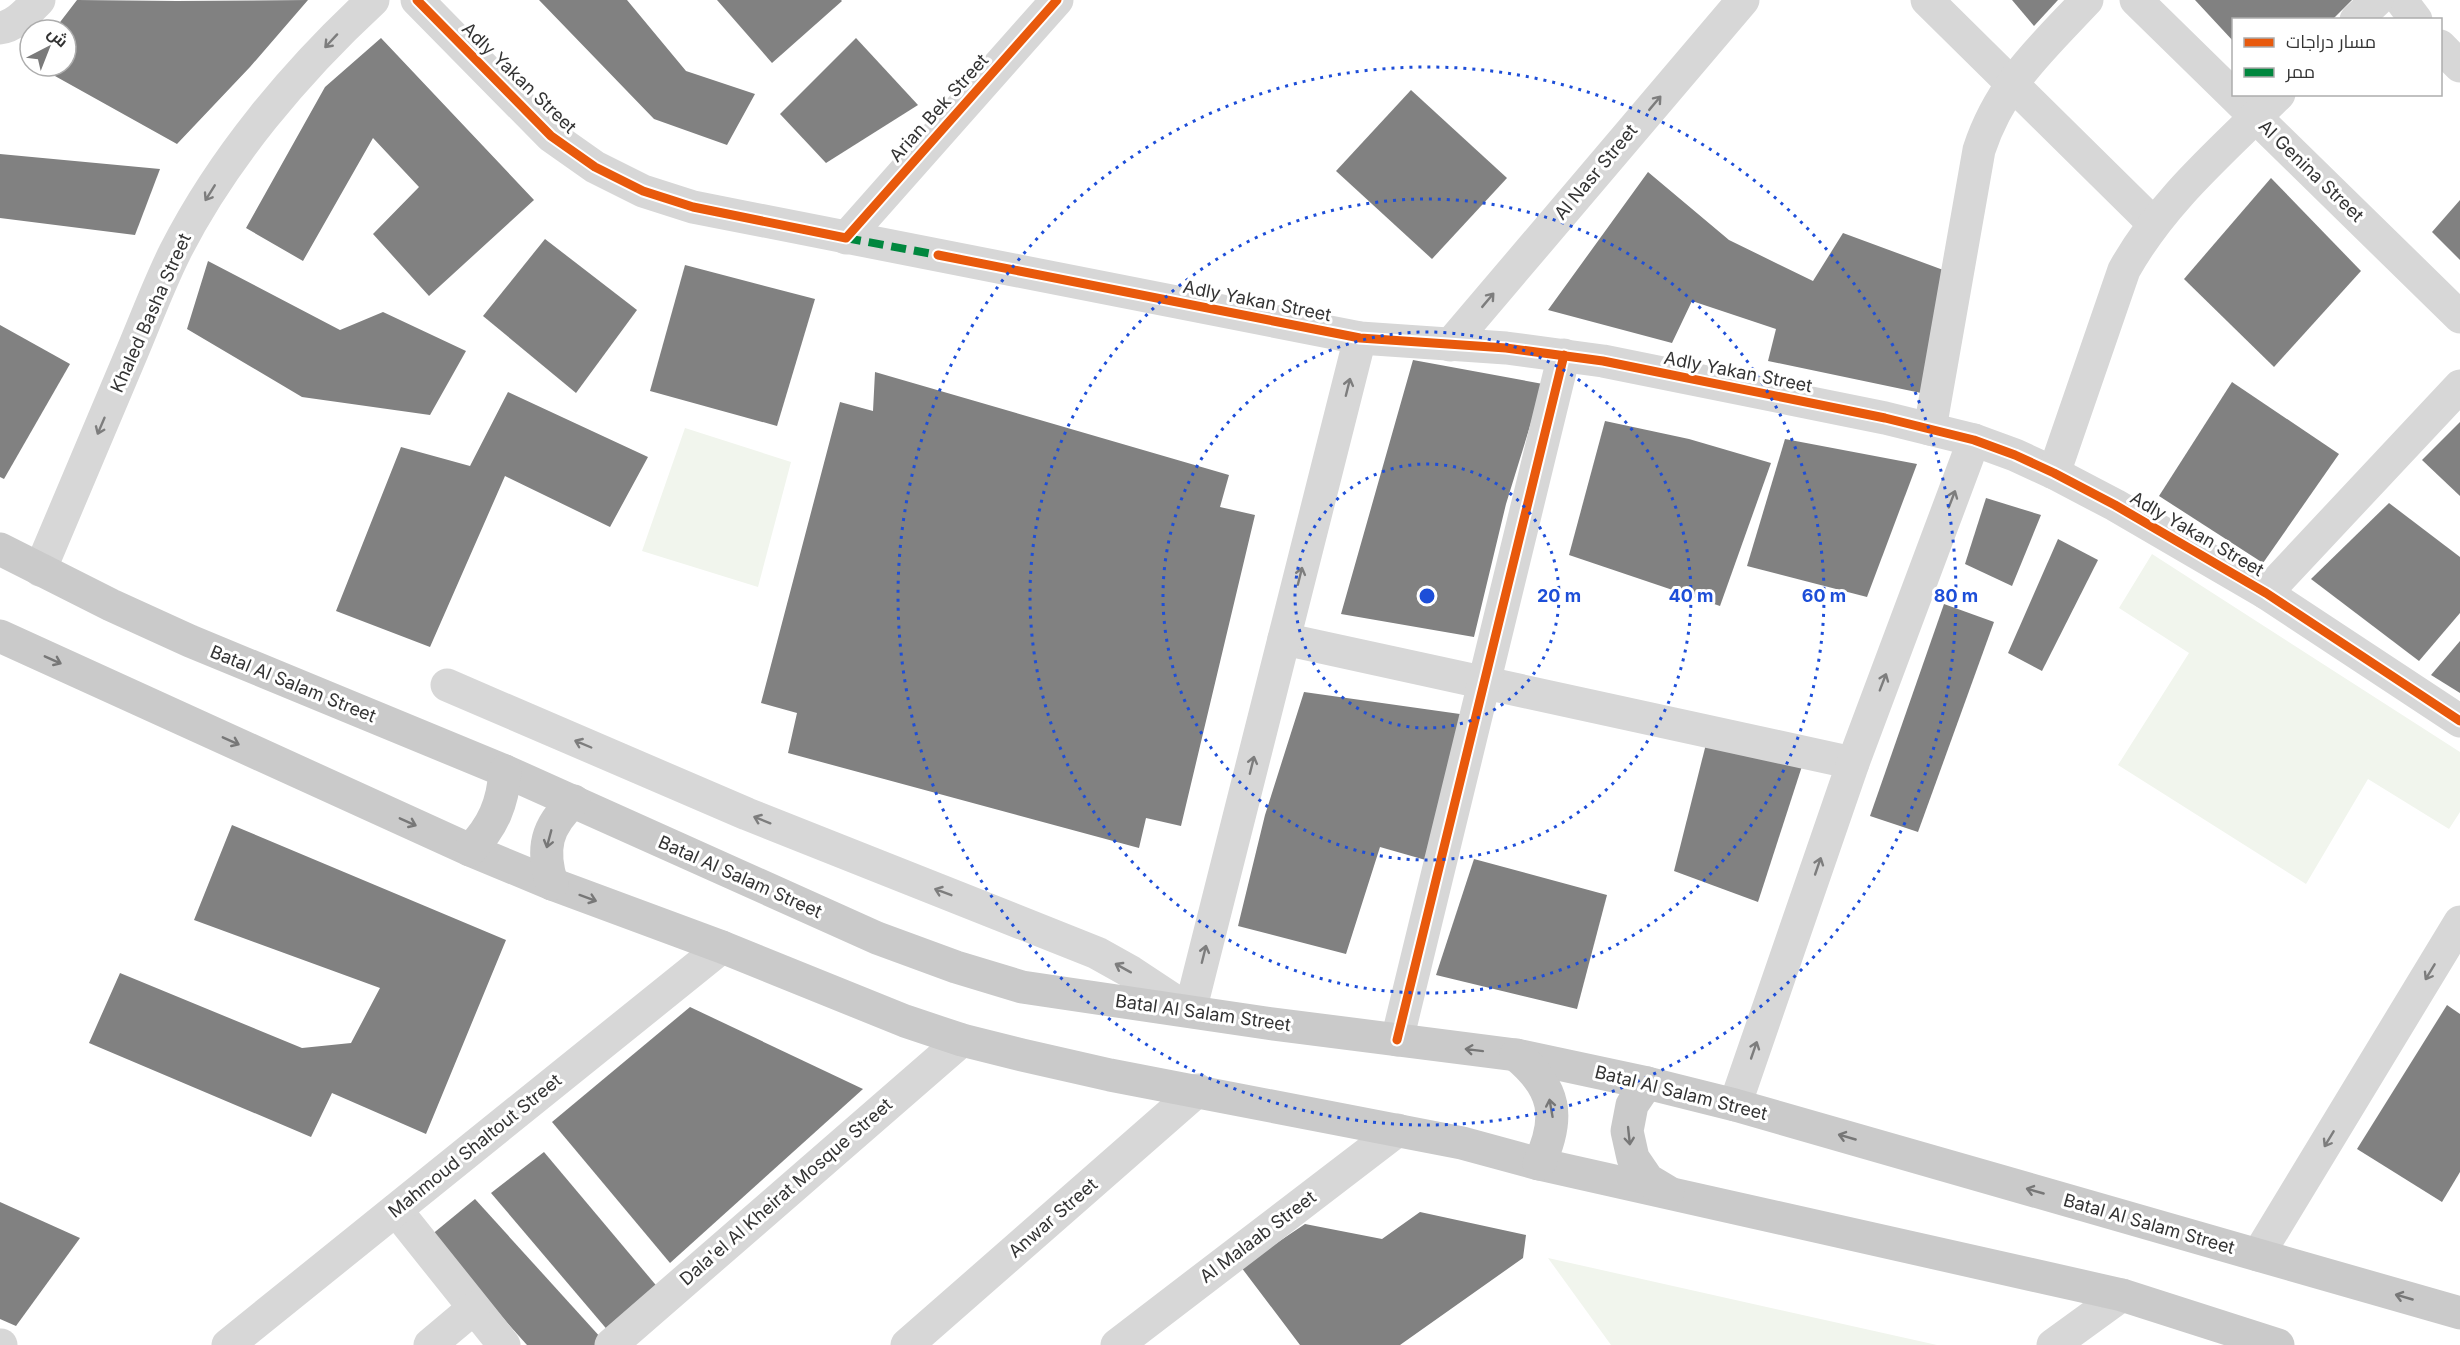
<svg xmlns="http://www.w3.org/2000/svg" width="2460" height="1345" viewBox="0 0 2460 1345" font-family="Inter,Cairo,sans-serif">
<rect width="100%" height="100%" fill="#fff"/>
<g fill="#f1f5ed">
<polygon points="685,428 791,462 758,587 642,551"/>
<polygon points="2152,554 2460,752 2460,812 2449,829 2368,779 2306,884 2118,765 2189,653 2119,608"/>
<polygon points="1548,1258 1937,1345 1611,1345"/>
</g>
<g fill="#818181">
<polygon points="77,0 177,1 308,0 250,67 177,144 37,66 66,66 66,30 54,30"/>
<polygon points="539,0 627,0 686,71 755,94 727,145 654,119"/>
<polygon points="717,0 841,0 842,1 772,63"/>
<polygon points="2012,0 2058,0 2034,26"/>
<polygon points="2195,0 2352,0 2332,20 2234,20 2234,42"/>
<polygon points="381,38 534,200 429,296 373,234 419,187 373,138 303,261 246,228 325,87"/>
<polygon points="856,38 918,105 826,163 780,114"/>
<polygon points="1411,90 1507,178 1432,259 1336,171"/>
<polygon points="0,154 160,169 135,235 0,218"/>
<polygon points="1648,172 1729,240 1813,281 1843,233 1946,271 1921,393 1768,361 1776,329 1692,301 1672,343 1548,310"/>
<polygon points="2271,178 2361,271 2274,367 2184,279"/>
<polygon points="2460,200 2460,260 2432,232"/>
<polygon points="545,239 637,310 576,393 483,316"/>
<polygon points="208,261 340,330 383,312 466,351 430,415 302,397 187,329"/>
<polygon points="685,265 815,299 777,426 650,391"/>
<polygon points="0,325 70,364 4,479 0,477"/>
<polygon points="1413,360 1543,384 1506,504 1474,637 1341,614"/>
<polygon points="875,372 1229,475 1220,507 1255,515 1181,826 1146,818 1139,848 788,753 797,713 761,703 840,402 873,411"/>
<polygon points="2232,382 2339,454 2263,563 2159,496"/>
<polygon points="508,392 648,457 610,527 505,476 430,647 336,611 401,447 470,466"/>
<polygon points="1605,421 1689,439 1771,463 1720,606 1569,555"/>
<polygon points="2460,422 2460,496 2422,460"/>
<polygon points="1785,439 1917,464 1867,597 1747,566"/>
<polygon points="1986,498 2041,515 2012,586 1965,564"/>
<polygon points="2389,503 2460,557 2460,613 2419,661 2311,579"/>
<polygon points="2058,539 2098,560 2042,671 2008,653"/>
<polygon points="1944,604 1994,622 1918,832 1870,816"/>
<polygon points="2460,641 2460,693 2431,675"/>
<polygon points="1304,692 1467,715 1429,861 1380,847 1346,954 1238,926 1265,815"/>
<polygon points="1706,744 1804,760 1758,902 1674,871"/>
<polygon points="232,825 506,940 426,1134 332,1093 311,1137 89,1043 120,973 302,1048 351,1043 380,988 194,920"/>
<polygon points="1474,859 1607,895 1577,1009 1436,975"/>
<polygon points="2447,1005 2460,1014 2460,1172 2442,1202 2357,1149"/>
<polygon points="690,1007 863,1089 670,1263 552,1122"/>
<polygon points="544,1152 660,1290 610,1333 491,1193"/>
<polygon points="475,1199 602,1339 595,1345 527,1345 430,1236"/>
<polygon points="0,1202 80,1238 16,1326 0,1319"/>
<polygon points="1420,1212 1526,1235 1523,1258 1400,1345 1300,1345 1241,1267 1305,1224 1382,1239"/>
</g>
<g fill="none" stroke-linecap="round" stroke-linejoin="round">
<g stroke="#d7d7d7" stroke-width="33">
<polyline points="417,0 551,136 595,167 643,191 693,207 1360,338 1506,348 1603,361 1885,418 1974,440 2015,455 2054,473 2115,505 2266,593 2460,721"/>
<polyline points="1927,0 2153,223"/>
<polyline points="2136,0 2460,317"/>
<polyline points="2401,0 2416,20"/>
<polyline points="2356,20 2377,0"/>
<path d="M0,28c16,-2 28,-17 39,-28"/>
<polyline points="2440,46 2460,66"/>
<polyline points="846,238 1057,0"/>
<polyline points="1450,345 1743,0"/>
<path d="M1930,429l49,-279c21,-65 62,-101 108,-150"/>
<path d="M2054,473l70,-203c39,-70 99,-120 155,-176"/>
<path d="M40,570c30,-71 60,-142 90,-213 15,-35 28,-71 45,-105 47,-93 121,-181 198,-252"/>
<polyline points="2266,593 2460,386"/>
<polyline points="1284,639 1853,763"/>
<polyline points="447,685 747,814 1097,953 1131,972 1190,1011 1360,338"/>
<polyline points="1397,1040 1564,355"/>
<polyline points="1735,1105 1853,763 1974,440"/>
<polyline points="396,1210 504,1345"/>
<polyline points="2258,1255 2460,922"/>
<polyline points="0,1345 1,1345"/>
<polyline points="228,1345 722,947"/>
<polyline points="430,1345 474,1308"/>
<polyline points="611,1345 962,1040"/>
<polyline points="907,1345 1198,1090"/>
<polyline points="1117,1345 1398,1130"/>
<polyline points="2053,1345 2122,1295"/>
</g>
<g stroke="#cacaca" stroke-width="33">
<polyline points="0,549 111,605 190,641 505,771 877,938 956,967 1022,987 1266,1023 1516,1055 1647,1083 1735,1105 2460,1313"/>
<polyline points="0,636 470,850 552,884 722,947 905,1021 962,1040 1022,1055 1110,1075 1462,1143 1539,1164 2122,1295 2278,1345"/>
<path d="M470,850c23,-23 33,-47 35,-79"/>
<path d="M552,884c-11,-35 -6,-58 22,-83"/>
<path d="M1516,1055c40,33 45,62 23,109"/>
<polyline points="1647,1083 1632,1105 1627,1131 1633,1158 1648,1180 1668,1192"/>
</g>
<polyline stroke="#00873e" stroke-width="8" stroke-dasharray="15 8" stroke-linecap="butt" points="846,238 938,255"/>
<g stroke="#fff" stroke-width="13">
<g id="cycleway">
<polyline points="417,0 551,136 595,167 643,191 693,207 846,238 1057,0"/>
<polyline points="938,255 1360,338 1506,348 1603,361 1885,418 1974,440 2015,455 2054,473 2115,505 2266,593 2460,721"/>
<polyline points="1397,1040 1564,355"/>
</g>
</g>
<use href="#cycleway" stroke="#e8590c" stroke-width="9"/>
</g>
<defs><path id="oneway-shaft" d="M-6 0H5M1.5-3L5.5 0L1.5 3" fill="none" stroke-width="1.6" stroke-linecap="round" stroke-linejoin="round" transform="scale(1.5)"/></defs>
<g stroke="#7d7d7d">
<use href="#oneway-shaft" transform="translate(331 41) rotate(133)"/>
<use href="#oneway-shaft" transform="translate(1655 103) rotate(-50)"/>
<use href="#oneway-shaft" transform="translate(210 193) rotate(122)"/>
<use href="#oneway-shaft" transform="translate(1488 300) rotate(-50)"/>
<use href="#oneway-shaft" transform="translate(1348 387) rotate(-76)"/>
<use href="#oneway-shaft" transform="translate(101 426) rotate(113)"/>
<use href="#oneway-shaft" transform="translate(1952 499) rotate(-69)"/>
<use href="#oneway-shaft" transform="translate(1300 576) rotate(-76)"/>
<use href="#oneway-shaft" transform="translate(1883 682) rotate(-69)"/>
<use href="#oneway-shaft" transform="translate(583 744) rotate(-157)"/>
<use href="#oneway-shaft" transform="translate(1252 765) rotate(-76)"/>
<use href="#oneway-shaft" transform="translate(762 820) rotate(-158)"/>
<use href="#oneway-shaft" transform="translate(1818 866) rotate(-71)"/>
<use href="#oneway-shaft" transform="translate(943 892) rotate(-159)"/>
<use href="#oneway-shaft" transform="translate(1204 954) rotate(-76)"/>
<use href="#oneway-shaft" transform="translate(1123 968) rotate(-151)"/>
<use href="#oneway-shaft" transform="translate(2430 972) rotate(121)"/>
<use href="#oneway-shaft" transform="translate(1754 1050) rotate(-71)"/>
<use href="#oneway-shaft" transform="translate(2329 1139) rotate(121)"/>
</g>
<g stroke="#777">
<use href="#oneway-shaft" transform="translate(53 660) rotate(24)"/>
<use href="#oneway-shaft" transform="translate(231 741) rotate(24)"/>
<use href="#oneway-shaft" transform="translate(408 822) rotate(24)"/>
<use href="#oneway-shaft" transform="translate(549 839) rotate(105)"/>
<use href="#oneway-shaft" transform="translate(588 898) rotate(20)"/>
<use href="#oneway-shaft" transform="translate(1474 1050) rotate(-173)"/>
<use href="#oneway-shaft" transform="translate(1551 1108) rotate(-100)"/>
<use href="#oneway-shaft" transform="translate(1629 1136) rotate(84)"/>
<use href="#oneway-shaft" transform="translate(1847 1137) rotate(-164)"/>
<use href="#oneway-shaft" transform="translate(2035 1191) rotate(-164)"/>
<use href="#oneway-shaft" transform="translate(2404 1297) rotate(-164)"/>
</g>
<g fill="none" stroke="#1d4ed8" stroke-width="3" stroke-dasharray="3 6">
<circle cx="1427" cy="596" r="132"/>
<circle cx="1427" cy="596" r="264"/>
<circle cx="1427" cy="596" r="397"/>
<circle cx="1427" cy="596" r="529"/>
</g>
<g text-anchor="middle" stroke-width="6" stroke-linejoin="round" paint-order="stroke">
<g font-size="18" fill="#333" stroke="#fff">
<text transform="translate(519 78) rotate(44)" y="6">Adly Yakan Street</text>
<text transform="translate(939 108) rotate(-48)" y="6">Arian Bek Street</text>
<text transform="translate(2311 171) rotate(44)" y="6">Al Genina Street</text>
<text transform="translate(1596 172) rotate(-50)" y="6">Al Nasr Street</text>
<text transform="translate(1257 301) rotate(11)" y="6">Adly Yakan Street</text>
<text transform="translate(151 313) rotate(-66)" y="6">Khaled Basha Street</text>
<text transform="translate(1738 372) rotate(11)" y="6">Adly Yakan Street</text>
<text transform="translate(2197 534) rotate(30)" y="6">Adly Yakan Street</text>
<text transform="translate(293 684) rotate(22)" y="6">Batal Al Salam Street</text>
<text transform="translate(740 877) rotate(24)" y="6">Batal Al Salam Street</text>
<text transform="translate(1203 1013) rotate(8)" y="6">Batal Al Salam Street</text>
<text transform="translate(1681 1093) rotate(14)" y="6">Batal Al Salam Street</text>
<text transform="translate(475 1146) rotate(-39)" y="6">Mahmoud Shaltout Street</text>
<text transform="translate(786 1192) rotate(-41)" y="6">Dala'el Al Kheirat Mosque Street</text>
<text transform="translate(1053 1218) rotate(-41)" y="6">Anwar Street</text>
<text transform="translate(2149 1224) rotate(16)" y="6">Batal Al Salam Street</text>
<text transform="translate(1258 1237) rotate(-37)" y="6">Al Malaab Street</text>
</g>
</g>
<circle cx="1427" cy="596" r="9" fill="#1d4ed8" stroke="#fff" stroke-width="3"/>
<g font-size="18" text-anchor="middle" font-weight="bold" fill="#1d4ed8" stroke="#fff" stroke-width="6" stroke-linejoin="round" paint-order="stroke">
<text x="1559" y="602">20 m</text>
<text x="1691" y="602">40 m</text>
<text x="1824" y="602">60 m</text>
<text x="1956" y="602">80 m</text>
</g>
<rect x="2232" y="18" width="210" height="78" fill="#ffffff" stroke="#adadad" stroke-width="1.5"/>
<rect x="2244" y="38" width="30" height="9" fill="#e8590c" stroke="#adadad" stroke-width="1.5"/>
<text x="2286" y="48" font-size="18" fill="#333333">مسار دراجات</text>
<rect x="2244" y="68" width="30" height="9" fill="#00873e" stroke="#adadad" stroke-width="1.5"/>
<text x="2286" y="78" font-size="18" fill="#333333">ممر</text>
<g transform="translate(48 48) rotate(42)"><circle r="28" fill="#ffffff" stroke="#adadad" stroke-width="1.5"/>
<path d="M0-4.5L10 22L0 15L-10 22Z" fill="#7a7a7a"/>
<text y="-9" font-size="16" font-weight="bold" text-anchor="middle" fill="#333333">ش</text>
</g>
</svg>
